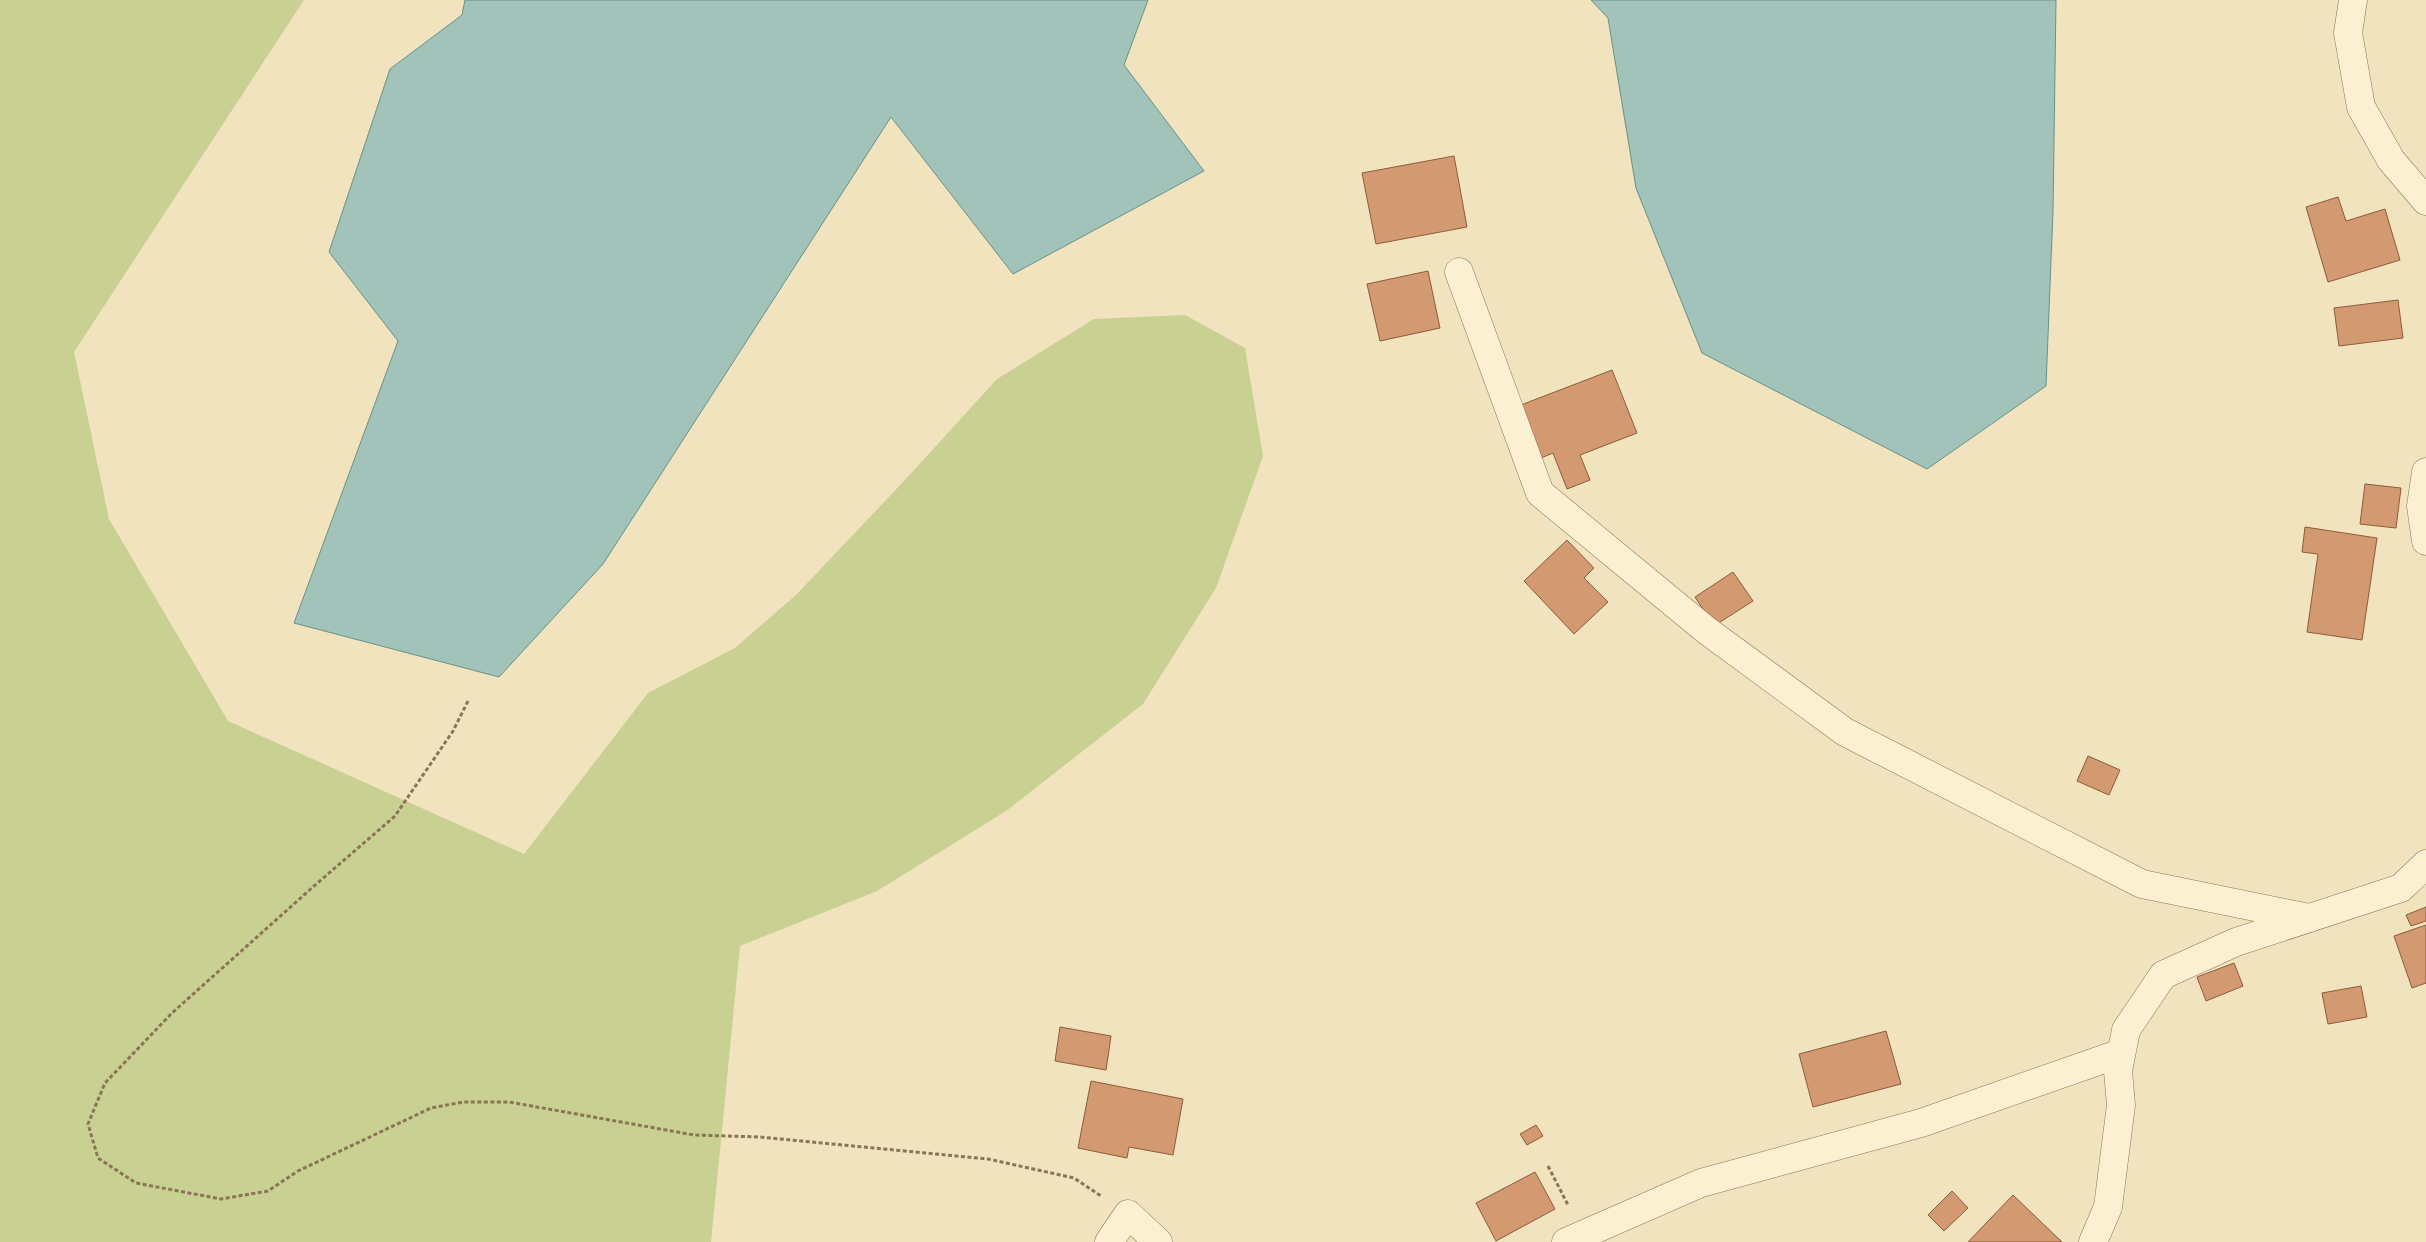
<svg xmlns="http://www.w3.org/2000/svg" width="2426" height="1242" viewBox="0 0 2426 1242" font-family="Bitter,serif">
<rect width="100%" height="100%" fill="#f1e3be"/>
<polygon fill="#c8d092" points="0,0 304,0 74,352 109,519 228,721 524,854 648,693 735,648 796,595 905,480 997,379 1094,319 1185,315 1245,348 1263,456 1216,588 1143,704 1006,811 877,891 740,946 711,1242 0,1242"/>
<g fill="#a2c3b9" stroke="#699187">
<polygon points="465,0 1148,0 1124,65 1204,171 1013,274 891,117 603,564 499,677 294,623 398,341 329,252 390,69 462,15"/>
<polygon points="1591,0 2056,0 2053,211 2046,386 1927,469 1702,353 1636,188 1608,18"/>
</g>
<g fill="#d39a71" stroke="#8c5b39">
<polygon points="1454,156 1467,227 1376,244 1362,173"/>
<polygon points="2338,197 2346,221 2385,209 2400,260 2328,282 2306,207"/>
<polygon points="1428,271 1440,328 1380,341 1367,284"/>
<polygon points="2398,300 2403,338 2339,346 2334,308"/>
<polygon points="1612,370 1637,433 1580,455 1590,480 1567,489 1553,453 1541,458 1521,405"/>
<polygon points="2365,484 2401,488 2396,528 2360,524"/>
<polygon points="2305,527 2377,538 2362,640 2307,632 2318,554 2302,552"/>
<polygon points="1567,540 1594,568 1584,578 1608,602 1574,634 1524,581"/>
<polygon points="1733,572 1753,601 1714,626 1695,597"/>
<polygon points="2088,756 2120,770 2109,795 2077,781"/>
<polygon points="2426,907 2426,921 2411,926 2406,915"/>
<polygon points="2426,925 2426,983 2412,988 2394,936"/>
<polygon points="2234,963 2243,986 2206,1001 2197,977"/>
<polygon points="2361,986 2367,1017 2328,1024 2322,993"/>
<polygon points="1060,1027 1111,1036 1106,1070 1055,1061"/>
<polygon points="1886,1031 1901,1084 1813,1107 1799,1054"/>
<polygon points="1091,1081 1183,1099 1173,1155 1129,1147 1127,1158 1078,1148"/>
<polygon points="1536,1125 1543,1136 1527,1145 1520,1134"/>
<polygon points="1535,1172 1555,1209 1496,1241 1476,1203"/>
<polygon points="1952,1191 1968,1208 1944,1231 1928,1215"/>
<polygon points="2013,1195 2062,1242 1968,1242"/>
</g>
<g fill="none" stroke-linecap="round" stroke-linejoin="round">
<g stroke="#8b7355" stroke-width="29">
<g id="minor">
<polyline points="2353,0 2348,33 2361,107 2391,160 2426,201"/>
<polyline points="1459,272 1540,493 1706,630 1845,732 2142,884 2309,918"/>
<polyline points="2426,472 2421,506 2426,541"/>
<polyline points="1109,1242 1128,1214 1158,1242"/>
<polyline points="1566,1242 1701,1183 1921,1123 2121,1053"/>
<polyline points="2093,1242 2108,1207 2121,1105 2118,1071 2126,1030 2163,975 2236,942 2401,888 2426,864"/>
</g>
</g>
<g stroke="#8b7355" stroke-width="3" stroke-dasharray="4 2.5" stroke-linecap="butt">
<polyline points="468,701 453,731 395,816 314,886 172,1013 105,1083 88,1124 98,1158 136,1183 221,1199 268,1191 298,1171 431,1108 463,1102 509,1102 694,1135 760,1137 988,1159 1074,1178 1101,1196"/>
<polyline points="1548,1166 1568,1205"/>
</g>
<use href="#minor" stroke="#fcf0d2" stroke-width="28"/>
</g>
</svg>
